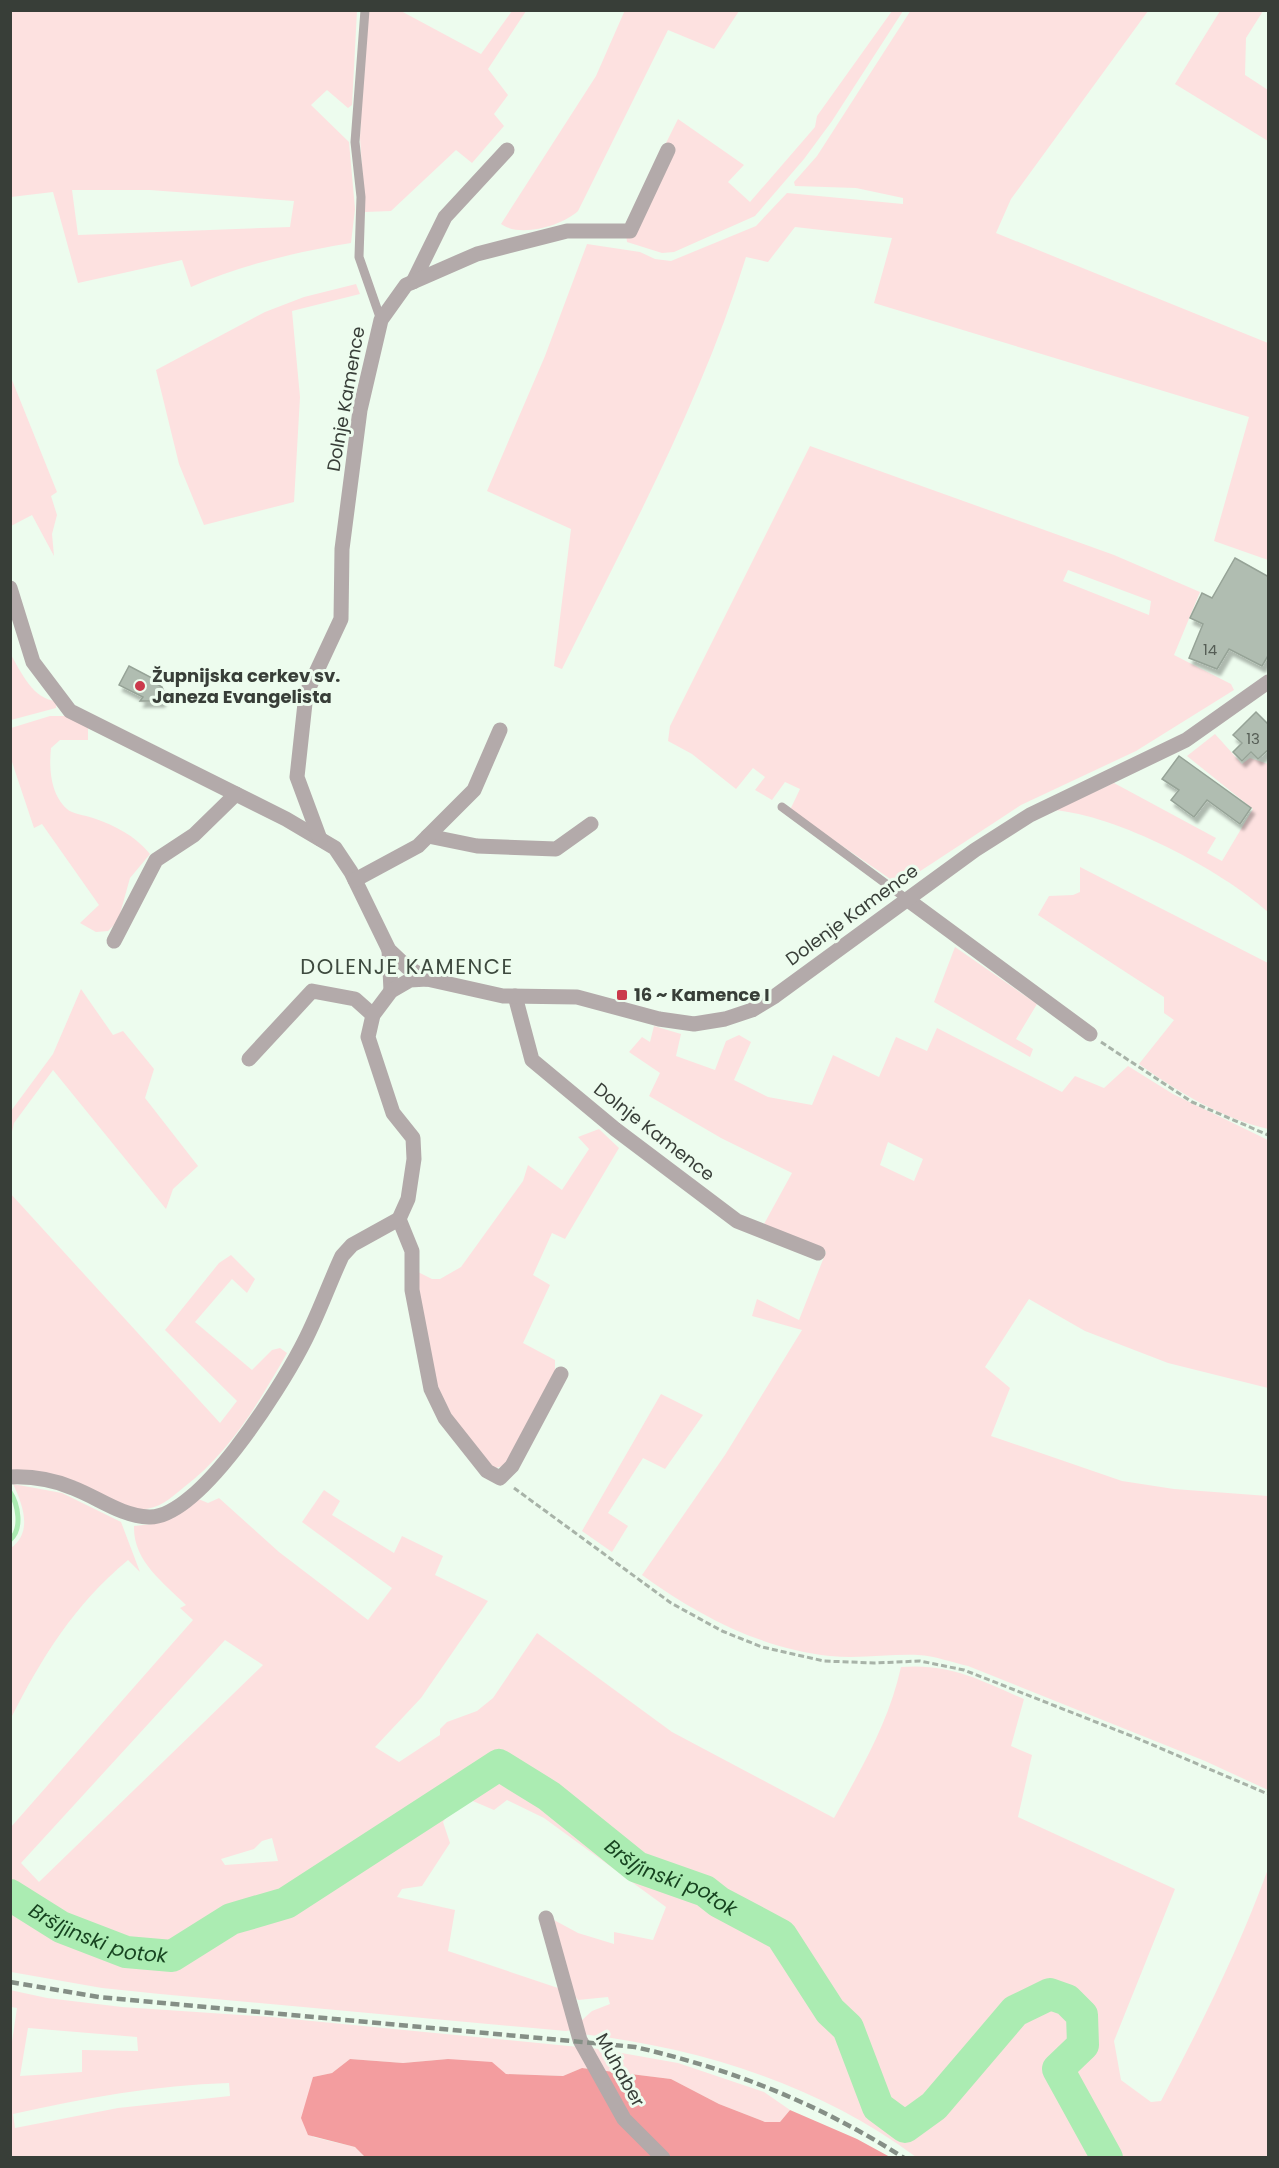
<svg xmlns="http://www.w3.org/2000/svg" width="1279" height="2168" viewBox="0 0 1279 2168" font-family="Poppins,sans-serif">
<defs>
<filter id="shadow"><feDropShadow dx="3.5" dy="6" stdDeviation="1.5" flood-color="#0004"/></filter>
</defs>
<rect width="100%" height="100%" fill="#edfcee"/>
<g fill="#fde1e0" fill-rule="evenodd">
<path d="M625,10l114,1 -25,38 -46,-19 -90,181c-16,15 -58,27 -77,13l95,-148z"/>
<path d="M911,10l237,1 -137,188 -15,34 272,110v217l-54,-19 35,-124 -375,-114 18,-65 -97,-11 -27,35 -22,-5c-44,143 -118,279 -184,412l-8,-3 17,-137 -84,-38 58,-135 42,-112 53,8 15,7 16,2 85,-35 31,-33 116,11v-6l-47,-10 -61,-2 -1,-4 23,-26z"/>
<path d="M10,11h347l-5,94 -4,3 -21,-18 -16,15 38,37 6,67 -4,34c-56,9 -109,22 -160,44l-9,-27 -104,23 -25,-91 -42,5zM72,190h78l144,11 -4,26 -212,8z"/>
<polygon points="365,11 401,11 481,54 512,11 526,11 488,69 508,95 494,114 504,126 472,163 456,150 391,211 365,212 360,138"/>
<polygon points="892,11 903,11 832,121 804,159 755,216 674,252 662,253 627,242 625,225 678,119 744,165 728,182 750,202 815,127 817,116"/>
<polygon points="1220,11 1263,11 1246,38 1245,75 1268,90 1268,141 1175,84"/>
<polygon points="356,284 360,294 292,311 300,397 294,502 204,525 179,464 156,370 265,312 304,297"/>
<polygon points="10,375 57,492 51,496 57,515 52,534 54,556 32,515 11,526"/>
<path d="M810,446l304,109 86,37 -26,63 57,29 3,6 -98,61 -115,54 -122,80 -109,-75 10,-21 -15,-7 -13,18 -17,-10 10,-13 -12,-9 -17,21 -44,-35 -24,-13 2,-15zM1068,570l83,31 -2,14 -86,-34z"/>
<path d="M10,653c11,19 23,47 47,48l-1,7 -45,12z"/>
<path d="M50,716h26l12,12v12h-28l-9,8c-2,19 -1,46 16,61 5,5 18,6 26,9 23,8 41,17 57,36l-20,24 -12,43 -10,10 -12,1 -16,-9 19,-18 -57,-81 -8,4 -23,-69v-31z"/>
<path d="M1215,734l27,30 8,-6 18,6v148c-48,-43 -151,-97 -215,-102l61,-27 102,55 -9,15 15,8 31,-52 -66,-53z"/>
<path d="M1080,867l188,96v166c-47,-11 -90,-37 -129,-65l35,-44 -10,-7v-16l-126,-82 11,-19 24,-1 7,-3z"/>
<polygon points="955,947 1037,1004 1016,1039 1033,1049 1030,1057 934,1002"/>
<polygon points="81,989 113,1035 123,1031 154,1069 145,1098 198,1166 173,1189 166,1209 53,1070 14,1123 11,1136 11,1111 53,1054"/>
<path d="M654,1026l27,8 -5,22 39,14 11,-29 13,-6 12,7 -17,38 34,17 44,8 21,-50 46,22 17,-40 31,14 10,-23 125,64 13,-16 29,12 24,-22 45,28 95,46v248l-100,-25 -83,-32 -56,-32 -44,68 25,21 -19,48 131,45 52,8 94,7v294l-63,-29 -237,-95c-17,-4 -33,-10 -50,-11 -29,-1 -58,4 -88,1 -71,-8 -131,-40 -188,-81l83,-120 77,-125 -50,-14 5,-17 42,21 27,-68 -62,-28 28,-51 -71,-35 -72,-42 11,-23 -31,-21 13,-15 8,5zM888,1142l35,17 -9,22 -34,-16z"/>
<polygon points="599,1129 619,1148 565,1239 552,1233 533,1275 550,1285 523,1343 555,1360 555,1371 506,1465 493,1469 465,1437 434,1386 417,1291 418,1272 432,1279 440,1279 461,1267 523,1181 528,1165 562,1190 589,1149 578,1137"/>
<path d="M10,1193l210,230 17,-22 -72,-71 54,-67 12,-8 24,24 -8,14 -15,-14 -37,43 57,48 20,-20 8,-2 7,5c-29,51 -57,99 -104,135 -13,11 -27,23 -45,21l-127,-38z"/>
<polygon points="661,1394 703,1415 665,1469 643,1458 608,1513 628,1526 612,1552 582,1531"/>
<path d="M13,1484l49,9 59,29 19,50 -12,-12c-54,45 -86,97 -117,158v-170c22,-16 12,-43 2,-64z"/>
<path d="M324,1490l16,11 -8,14 62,38 8,-17 41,20 -8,19 53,26 -67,97 -46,49 24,15 41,-27v-6l7,-7 30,-11 16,-13 44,-65 135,99 162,86c27,-49 55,-96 67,-151 49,-4 79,13 123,32l-13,47 21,9 -14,62 157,72 -61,152 7,39 30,22 10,-1c40,-76 78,-152 107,-232v288h-352c-97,-72 -215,-109 -334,-123l-1,-13 11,-10 18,-7 -2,-7 -30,3 -4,-5 -20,-75 24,13 36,11v-12l39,8 13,-33 -122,-89 -37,-18 -13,10 -33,-14 -18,26 7,21 -28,43 -20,3 -5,8 58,13 -7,41 113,38 10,41 -5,1 -406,-37 -58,-6 -91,-16v-145l182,-207 -13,-12 6,-3c-23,-23 -53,-44 -52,-79l18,-2 44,-26 12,5 11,-5 60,54 89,68 24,-32 -90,-66zM225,1640l38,25 -224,217 -18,-19zM272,1838l6,23 -53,4 -4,-6 33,-10 8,-8z"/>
<path d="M10,1990l37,8 75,9 149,10 328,32 79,14 86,29 26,18 -10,12h-15l-46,-18 -48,-25 -89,-11 -19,8 -57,-2 -58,-15 -45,4 -53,-4 -18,14 -19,4v60l42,10 10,10h-354l-1,-102 7,-47 -6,-1zM28,2028l109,9 1,14 -56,-1v22l-62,4zM229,2083l1,13 -112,12 -103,20 -2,-14c71,-16 143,-29 216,-31z"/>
</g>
<polygon fill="#f39d9f" points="350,2059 403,2063 448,2059 492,2062 506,2074 563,2076 582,2068 671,2079 719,2104 765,2122 780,2122 790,2110 857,2139 890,2157 365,2157 355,2147 308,2135 301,2118 313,2077 332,2073"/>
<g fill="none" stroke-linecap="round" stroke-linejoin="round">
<path stroke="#abecb2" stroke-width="5" d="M10,1492c8,12 13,37 0,48"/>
<path stroke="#abecb2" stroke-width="32" id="s1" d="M10,1895l51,32 65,25 46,4 59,-37 55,-16 213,-138 50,31 88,71 68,24 14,11 62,33 49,76 18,17 30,79 27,20 29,-21 81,-95 35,-17 17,6 15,15 1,30 -25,24 49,89"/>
</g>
<g fill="#b0bdb1" stroke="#96a397" stroke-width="1.5" filter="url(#shadow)">
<polygon points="1235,558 1269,577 1269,654 1262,666 1229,649 1217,669 1189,658 1203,624 1190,618 1202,593 1212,598"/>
<polygon points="129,666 156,680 155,683 162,687 165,694 161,701 140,701 143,697 119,685"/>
<polygon points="1256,712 1269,725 1269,749 1258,759 1251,752 1242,761 1233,752 1242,743 1233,735"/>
<polygon points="1179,756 1251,808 1240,824 1207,800 1194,817 1171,800 1179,790 1162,779"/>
</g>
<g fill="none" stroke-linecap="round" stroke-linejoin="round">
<g stroke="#a8b3a8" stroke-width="3" stroke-dasharray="6 3" stroke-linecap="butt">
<polyline points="1101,1042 1192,1102 1268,1135"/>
<polyline points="514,1488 671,1603 722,1631 762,1647 824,1661 874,1663 920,1661 964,1670 1134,1737 1268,1794"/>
</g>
<g stroke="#b3aaaa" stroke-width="9">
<polyline points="365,10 355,142 361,197 359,257 381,320"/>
<polyline points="782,807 908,900"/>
</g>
<g stroke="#b3aaaa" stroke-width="15">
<polyline points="413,282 445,217 507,150"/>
<polyline points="10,588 33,662 70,711 286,819 335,848 351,872 389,950 407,967 427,979"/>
<polyline points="428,836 477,846 556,849 591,824"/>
<polyline points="320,839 297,777 306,694 341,619 342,549 360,410 381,320 406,285 477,254 567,231 630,231 668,150"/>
<polyline points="355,880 418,846 474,790 500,730"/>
<polyline points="908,900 1090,1034"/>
<polyline points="114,941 156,860 194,835 236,794"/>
<polyline points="389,950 391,991"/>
<polyline points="515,996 532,1060 615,1129 737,1221 818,1253"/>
<polyline points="249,1059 312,991 355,999 373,1015"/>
<polyline points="399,1219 412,1251 412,1290 431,1389 445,1418 487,1471 500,1478 512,1466 561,1374"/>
<path d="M10,1477c22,-1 44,3 63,11 26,10 48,28 76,29 50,2 131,-129 152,-169 16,-29 27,-62 41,-92l10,-11 47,-26 9,-20 6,-40 -1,-21 -20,-25 -25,-76 5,-22 18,-24 19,-11 17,-1 76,17 74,1 82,22 35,5 31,-5 27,-9 23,-14 200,-146 55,-35 156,-75 82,-58"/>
<polyline points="546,1918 580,2040 624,2119 663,2158"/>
</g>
<path stroke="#858f86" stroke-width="4.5" stroke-dasharray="9 4.5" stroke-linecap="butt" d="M10,1982l89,15 536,50c97,22 185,57 269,111"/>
</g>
<g fill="#cb3a4c" stroke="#edfcee" stroke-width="2">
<circle cx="140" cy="686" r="6"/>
<rect x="616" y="989" width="12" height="12" rx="3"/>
</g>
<g text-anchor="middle" stroke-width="6" stroke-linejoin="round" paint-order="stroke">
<g font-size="15" fill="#565e56">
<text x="1210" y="655">14</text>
<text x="1253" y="744">13</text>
</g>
<g font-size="18" fill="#383e38" stroke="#edfcee">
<text transform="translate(346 399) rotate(-80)" y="6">Dolnje Kamence</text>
<text transform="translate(852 915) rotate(-36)" y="6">Dolenje Kamence</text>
<text transform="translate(654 1132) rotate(38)" y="6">Dolnje Kamence</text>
<text transform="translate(620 2070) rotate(61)" y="6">Muhaber</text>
</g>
<g font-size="18" font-weight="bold" fill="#383e38" stroke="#edfcee" text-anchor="start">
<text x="152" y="682">Župnijska cerkev sv.<tspan x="152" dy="21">Janeza Evangelista</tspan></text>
<text x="634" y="1001">16 ~ Kamence I</text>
</g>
<g font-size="20" font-style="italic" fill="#174420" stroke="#edfcee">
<text dy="7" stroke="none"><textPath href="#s1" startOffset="764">Bršljinski potok</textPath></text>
<text dy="7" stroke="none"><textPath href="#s1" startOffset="98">Bršljinski potok</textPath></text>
</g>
<g font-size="21" letter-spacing="1.5" fill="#3e4a3f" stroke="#edfcee">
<text x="407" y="974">DOLENJE KAMENCE</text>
</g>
</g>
<rect width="1279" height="2168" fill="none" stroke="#383e38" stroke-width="24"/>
</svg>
